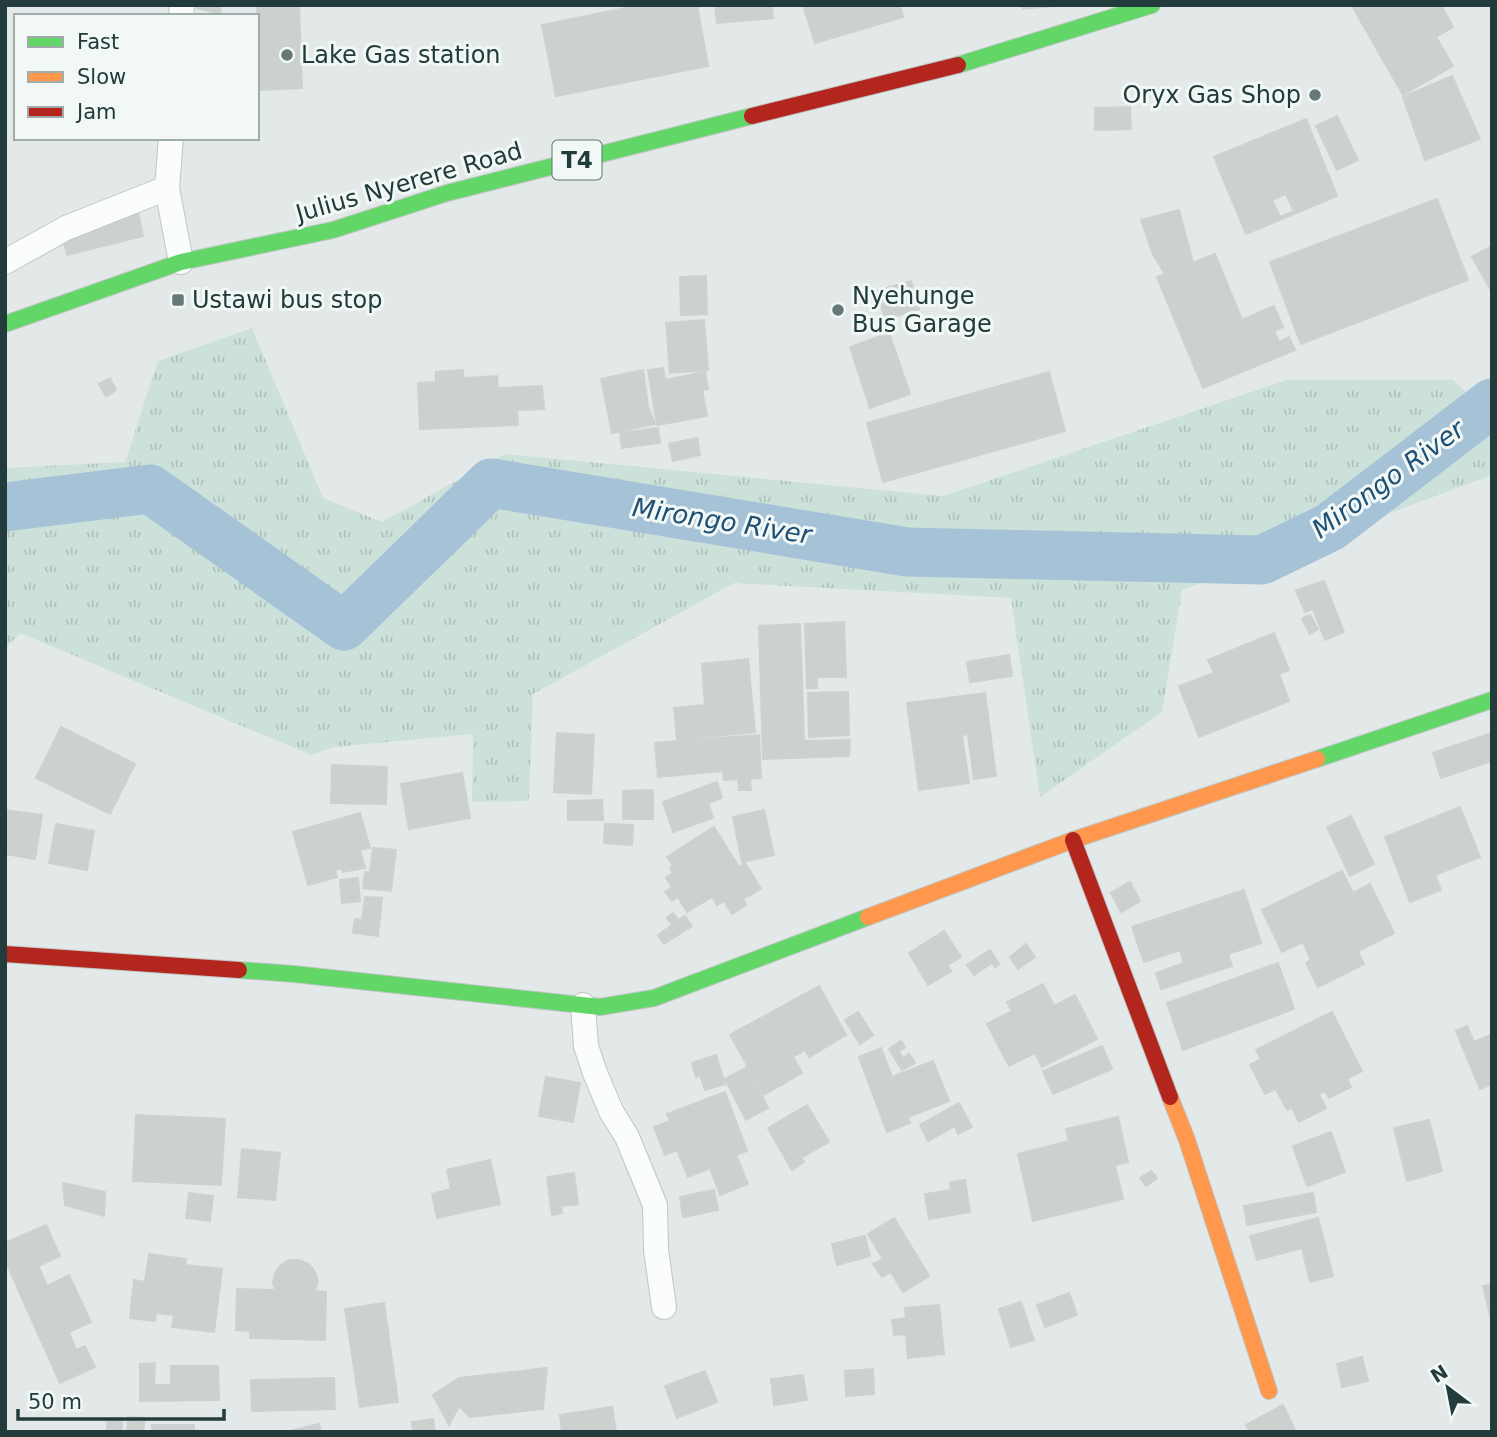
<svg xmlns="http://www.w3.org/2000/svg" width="1497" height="1437" viewBox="0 0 1497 1437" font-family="'DejaVu Sans',sans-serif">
<defs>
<pattern id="grass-tufts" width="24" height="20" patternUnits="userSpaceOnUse" patternTransform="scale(1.75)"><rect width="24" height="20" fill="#cce1d9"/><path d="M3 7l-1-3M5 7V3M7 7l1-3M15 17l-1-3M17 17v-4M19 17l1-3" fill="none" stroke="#afc2bb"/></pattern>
</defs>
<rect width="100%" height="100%" fill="#e3e9e8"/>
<polygon fill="url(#grass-tufts)" points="252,328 323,498 382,522 505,454 943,496 1287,380 1453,380 1492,416 1492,475 1182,590 1162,712 1040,797 1011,598 734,583 533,694 529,801 472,802 473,734 334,747 311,755 20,633 5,649 5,468 125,462 158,361"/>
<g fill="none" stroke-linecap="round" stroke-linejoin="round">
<polyline stroke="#a5c2d6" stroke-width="49" points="5,507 150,489 344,626 491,483 907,552 1262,560 1330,527 1492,403"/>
</g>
<g fill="#ccd1d0" stroke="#ccd1d1" stroke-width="2" fill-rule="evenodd">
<polygon points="197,5 221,5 220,14 197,8"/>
<polygon points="257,5 299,5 302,88 260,90"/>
<polygon points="640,5 697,5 708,66 556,96 542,25"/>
<polygon points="715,5 772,5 773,18 717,23"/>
<polygon points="803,5 900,5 903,17 815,43"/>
<polygon points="1023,5 1065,5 1023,9"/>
<polygon points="1441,5 1453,27 1436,37 1453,66 1403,95 1352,6"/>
<polygon points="1452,76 1480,139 1425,160 1403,97"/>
<polygon points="1130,107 1131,129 1095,130 1095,108"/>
<polygon points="1337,116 1358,160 1337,170 1316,126"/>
<path d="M1306,119l31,77 -91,38 -32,-77zM1286,194l8,17 -14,6 -8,-17z"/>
<polygon points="1437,199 1468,280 1301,344 1270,262"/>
<polygon points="1179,210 1193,263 1165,274 1153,254 1141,220"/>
<polygon points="138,212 143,236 67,255 62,235"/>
<polygon points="1492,246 1492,292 1472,257"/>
<polygon points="1215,254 1242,320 1274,306 1283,327 1274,331 1279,342 1289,337 1295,350 1203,388 1157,277"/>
<polygon points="706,276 707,314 681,315 680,277"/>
<polygon points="911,281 919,309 885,319 877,291"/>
<polygon points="704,320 708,370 670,373 666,323"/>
<polygon points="889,333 910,394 870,408 850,347"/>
<polygon points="663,368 665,380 705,372 708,389 702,390 707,416 657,425 648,370"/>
<polygon points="463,370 463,378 497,376 498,388 542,386 544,409 517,410 518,425 420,429 418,383 436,382 436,372"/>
<polygon points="643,370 648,407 655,424 612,433 601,379"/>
<polygon points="1049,372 1065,431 883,482 867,423"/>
<polygon points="110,378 116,390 106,396 99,384"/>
<polygon points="658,428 660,443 622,448 620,433"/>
<polygon points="697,438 700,455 673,461 669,444"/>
<polygon points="1324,581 1344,632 1325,640 1313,609 1305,612 1296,590"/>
<polygon points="1310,615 1318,629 1310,634 1302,619"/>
<polygon points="844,622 846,677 817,677 817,688 807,688 805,624"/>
<polygon points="800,624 804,741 850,740 849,756 763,759 759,626"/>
<polygon points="1274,633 1289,670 1279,674 1289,701 1199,737 1179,686 1214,673 1208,660"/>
<polygon points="1009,655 1012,676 970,682 967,662"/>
<polygon points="748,659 755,732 677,740 674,708 705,705 702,664"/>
<polygon points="848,692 849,735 809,737 808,693"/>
<polygon points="985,693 996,776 974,779 968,734 962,735 969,783 919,790 907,703"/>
<polygon points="61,727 135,764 110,814 36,778"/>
<polygon points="557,733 594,735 591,794 554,792"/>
<polygon points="1492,733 1492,761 1441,778 1433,753"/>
<polygon points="759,735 761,778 750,779 751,790 739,790 738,779 724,780 720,738"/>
<polygon points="719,738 722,771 658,777 655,743"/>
<polygon points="332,765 387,767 386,804 331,803"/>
<polygon points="462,773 470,818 409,829 401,784"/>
<polygon points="717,782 722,798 708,803 713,818 673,832 663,802"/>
<polygon points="653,790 653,819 623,819 623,791"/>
<polygon points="602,800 603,820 568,820 568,801"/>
<polygon points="1460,807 1480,857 1435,875 1441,890 1410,902 1385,837"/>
<polygon points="5,810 42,815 35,859 5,854"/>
<polygon points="764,810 774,855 742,862 733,817"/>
<polygon points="360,813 370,848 360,850 365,868 343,872 341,868 335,870 337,877 308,885 293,832"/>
<polygon points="1351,816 1374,864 1350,876 1327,827"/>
<polygon points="56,824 94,831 87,870 49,863"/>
<polygon points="605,824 633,825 632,845 604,843"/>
<polygon points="714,827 739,867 745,863 761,889 743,899 746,905 732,914 724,901 717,905 712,897 687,912 678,897 672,901 665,892 672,887 666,878 673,873 670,868 673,866 667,857"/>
<polygon points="373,848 396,850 391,891 363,888 365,872 370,873"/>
<polygon points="1342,871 1353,893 1370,884 1394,933 1358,951 1364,964 1318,987 1306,963 1311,960 1303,942 1282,952 1262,910"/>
<polygon points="358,878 360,901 342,903 340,880"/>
<polygon points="1130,882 1140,901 1121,912 1111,893"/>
<polygon points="1244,890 1261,943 1228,954 1232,966 1161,989 1156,973 1184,963 1180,950 1144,962 1132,927"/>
<polygon points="365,897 382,898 378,936 353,933 355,919 362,920"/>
<polygon points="673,913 678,920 685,916 692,926 664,944 658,935 672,925 667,918"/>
<polygon points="944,931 961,957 948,965 951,971 928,985 909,953"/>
<polygon points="1026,944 1035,957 1018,969 1010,957"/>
<polygon points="990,950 999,964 995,967 992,963 974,975 967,965"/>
<polygon points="1278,963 1294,1009 1183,1050 1167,1003"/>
<polygon points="1043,984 1054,1006 1075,995 1097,1039 1042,1067 1035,1053 1009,1066 987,1024 1012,1011 1007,1002"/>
<polygon points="819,986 846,1035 809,1057 805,1050 793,1057 802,1073 764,1095 730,1035"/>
<polygon points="858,1012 873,1035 860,1044 845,1020"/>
<polygon points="1332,1012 1362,1071 1347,1079 1351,1087 1329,1098 1325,1091 1319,1094 1326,1108 1299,1122 1292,1108 1287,1110 1276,1089 1265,1094 1250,1065 1261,1059 1256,1050"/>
<polygon points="1467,1026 1474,1042 1492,1034 1492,1084 1480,1089 1456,1031"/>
<polygon points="901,1041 905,1047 899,1051 903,1058 909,1054 915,1063 902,1070 889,1049"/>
<polygon points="1102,1046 1112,1069 1053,1094 1043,1071"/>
<polygon points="881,1048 892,1077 933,1061 949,1101 908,1117 910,1123 887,1132 859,1057"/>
<polygon points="716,1055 725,1084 705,1090 700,1075 696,1077 692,1063"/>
<polygon points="747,1067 768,1108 746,1120 725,1079"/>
<polygon points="546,1077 580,1083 573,1122 539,1116"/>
<polygon points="725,1092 747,1151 736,1155 748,1184 720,1195 710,1168 688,1177 677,1150 665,1155 654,1127 670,1121 667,1114"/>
<polygon points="959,1103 972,1127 958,1134 955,1126 928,1141 920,1125"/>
<polygon points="807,1105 829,1142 801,1158 804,1162 792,1170 768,1128"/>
<polygon points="136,1115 225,1119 221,1185 133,1181"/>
<polygon points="1118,1117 1128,1162 1115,1165 1123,1199 1033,1221 1018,1154 1069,1141 1066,1129"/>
<polygon points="1429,1120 1442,1171 1407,1181 1394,1128"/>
<polygon points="1331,1132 1345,1172 1307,1186 1293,1146"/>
<polygon points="242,1149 280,1153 275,1200 238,1197"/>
<polygon points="490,1160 500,1204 437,1218 432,1194 451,1189 447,1170"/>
<polygon points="1151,1171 1157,1178 1146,1186 1140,1178"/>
<polygon points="574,1173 578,1204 561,1206 562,1213 552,1215 547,1177"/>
<polygon points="965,1180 970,1212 929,1219 925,1194 951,1190 950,1182"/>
<polygon points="63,1183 105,1192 104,1216 65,1205"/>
<polygon points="714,1190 718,1210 683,1217 680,1197"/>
<polygon points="189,1193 213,1196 210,1221 186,1218"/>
<polygon points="1313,1193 1316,1212 1247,1225 1244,1206"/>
<polygon points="894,1218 929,1276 903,1292 891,1272 882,1277 873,1264 883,1259 868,1234"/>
<polygon points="1318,1218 1333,1276 1310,1282 1302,1248 1257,1260 1250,1236"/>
<polygon points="46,1225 60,1256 38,1266 47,1286 69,1275 91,1322 69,1332 76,1350 85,1346 95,1367 60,1383 5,1260 5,1243"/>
<polygon points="865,1236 870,1256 837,1265 832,1244"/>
<polygon points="149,1254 186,1259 185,1265 222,1269 214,1332 172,1327 174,1315 156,1313 155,1321 130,1318 134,1280 145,1282"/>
<polygon points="289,1260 299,1260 309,1264 315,1272 318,1281 315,1291 326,1292 325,1340 250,1338 250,1331 236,1330 237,1289 275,1290 273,1283 275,1273 281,1265"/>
<polygon points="1492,1284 1492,1324 1483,1286"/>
<polygon points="1069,1293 1077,1315 1045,1327 1037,1305"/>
<polygon points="1021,1302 1034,1340 1011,1347 999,1309"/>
<polygon points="384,1303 398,1402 360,1407 345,1309"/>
<polygon points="939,1305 944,1354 908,1358 906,1334 894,1335 892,1320 906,1318 905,1308"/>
<polygon points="1362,1357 1368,1381 1342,1387 1337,1364"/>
<polygon points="155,1363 154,1385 171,1385 171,1366 218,1366 219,1400 140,1401 140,1364"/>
<polygon points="547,1368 543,1409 470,1417 459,1406 449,1425 433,1395 459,1378"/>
<polygon points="873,1369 874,1394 846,1396 845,1371"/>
<polygon points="705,1371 717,1402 677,1418 665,1386"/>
<polygon points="803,1375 807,1400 774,1405 771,1379"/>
<polygon points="334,1378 335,1409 252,1411 251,1380"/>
<polygon points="1283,1405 1296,1432 1250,1432 1246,1425"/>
<polygon points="612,1407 616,1432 562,1432 560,1415"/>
<polygon points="128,1417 145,1418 143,1432 127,1432"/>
<polygon points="122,1418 122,1432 107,1432 107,1422"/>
<polygon points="433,1419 435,1432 413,1432 412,1422"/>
<polygon points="319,1424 321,1432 286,1432"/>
<rect x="152" y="1425" width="42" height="7"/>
</g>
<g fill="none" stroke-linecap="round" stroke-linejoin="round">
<g stroke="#c0c6c5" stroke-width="26">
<g id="street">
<polyline points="181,16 182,5"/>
<polyline points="171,138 167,188 181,262"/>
<polyline points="5,262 66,228 167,188"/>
<polyline points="583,1005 586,1046 595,1073 611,1111 627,1137 655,1205 656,1250 664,1307"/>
</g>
</g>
<g stroke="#bfc6c5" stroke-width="18">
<g id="fast">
<polyline points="958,65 1152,5"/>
<polyline points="5,324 181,262 333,230 447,193 752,116"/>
<polyline points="1317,759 1492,700"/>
<polyline points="239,970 294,974 600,1007 654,998 868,917"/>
</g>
</g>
<g stroke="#bfc6c5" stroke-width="18">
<g id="slow">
<polyline points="868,917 1073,840 1317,759"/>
<polyline points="1170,1097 1187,1140 1269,1391"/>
</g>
</g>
<g stroke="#bfc6c5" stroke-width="18">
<g id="jam">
<polyline points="752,116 958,65"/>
<polyline points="1073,840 1170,1097"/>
<polyline points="5,954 239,970"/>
</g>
</g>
<use href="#street" stroke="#fbfcfc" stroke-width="24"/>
<use href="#fast" stroke="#63d668" stroke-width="16"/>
<use href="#slow" stroke="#ff974d" stroke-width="16"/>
<use href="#jam" stroke="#b3261e" stroke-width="16"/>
</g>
<g fill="#667878" stroke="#f1f8f6" stroke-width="2.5">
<circle cx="287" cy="55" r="7"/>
<circle cx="1315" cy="95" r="7"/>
<rect x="171" y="293" width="14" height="14" rx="3.5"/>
<circle cx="838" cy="310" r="7"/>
</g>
<g text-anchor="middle" stroke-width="6" stroke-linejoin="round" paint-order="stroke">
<rect fill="#f1f8f6" stroke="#607473" stroke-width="2" x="552.5" y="140.5" width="49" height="39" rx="5"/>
<g font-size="23" font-weight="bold" fill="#223b3b">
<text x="577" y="168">T4</text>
</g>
<g font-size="24" fill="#223b3b" stroke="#f1f8f6" text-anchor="start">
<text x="301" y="63">Lake Gas station</text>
<text x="1301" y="103" text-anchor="end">Oryx Gas Shop</text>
<text x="852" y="304">Nyehunge<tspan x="852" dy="28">Bus Garage</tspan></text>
<text x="192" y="308">Ustawi bus stop</text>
</g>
<g font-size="24" fill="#223b3b" stroke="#f1f8f6">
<text transform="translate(409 182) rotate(-16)" y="8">Julius Nyerere Road</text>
</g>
<g font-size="26" font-style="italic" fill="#1e4f74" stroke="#f1f8f6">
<text transform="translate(1388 479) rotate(-36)" y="9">Mirongo River</text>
<text transform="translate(722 521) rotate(9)" y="9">Mirongo River</text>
</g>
</g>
<rect width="1497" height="1437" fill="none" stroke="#223b3b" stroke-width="14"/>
<rect x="14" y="14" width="245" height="126" fill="#f1f8f6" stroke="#9eacab" stroke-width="2"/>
<rect x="28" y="37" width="35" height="10" fill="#63d668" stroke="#9eacab" stroke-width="2"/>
<text x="77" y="49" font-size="21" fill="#223b3b">Fast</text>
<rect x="28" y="72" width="35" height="10" fill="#ff974d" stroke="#9eacab" stroke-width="2"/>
<text x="77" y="84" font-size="21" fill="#223b3b">Slow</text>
<rect x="28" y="107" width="35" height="10" fill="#b3261e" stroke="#9eacab" stroke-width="2"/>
<text x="77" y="119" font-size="21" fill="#223b3b">Jam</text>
<g transform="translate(1448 1388) rotate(328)" stroke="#f1f8f6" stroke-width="5" paint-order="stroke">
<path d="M0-5L12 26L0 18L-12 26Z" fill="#223b3b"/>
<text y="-10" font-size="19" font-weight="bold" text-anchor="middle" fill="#223b3b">N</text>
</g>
<path d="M18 1409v10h206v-10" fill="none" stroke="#223b3b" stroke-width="3.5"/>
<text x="28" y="1409" font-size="21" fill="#223b3b" stroke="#f1f8f6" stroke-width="5" paint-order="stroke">50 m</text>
</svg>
